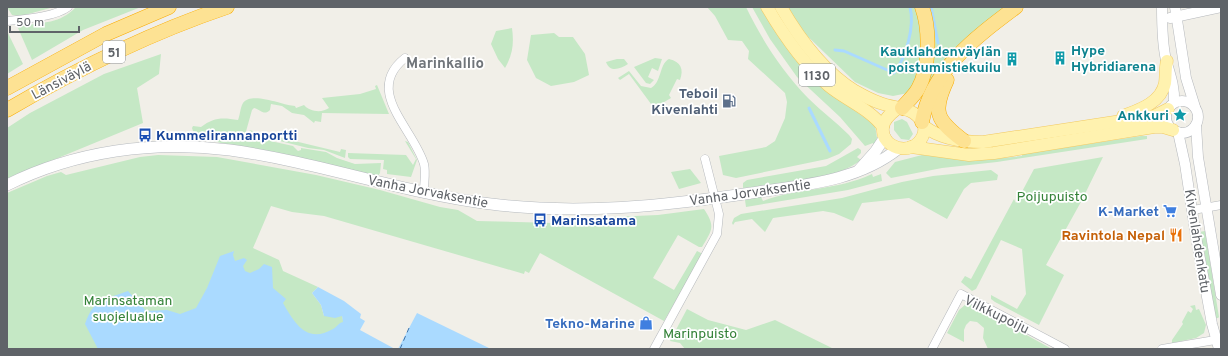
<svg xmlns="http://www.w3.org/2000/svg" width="1228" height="356" viewBox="0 0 1228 356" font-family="Overpass,sans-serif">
<rect width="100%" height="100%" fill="#f1efe8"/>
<g fill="#c5e8c5">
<polygon points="7,7 54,7 21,16 12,15"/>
<path d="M76,7h65l-58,23 -51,30 -14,-32 3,-2c22,-4 39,-2 55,-19z"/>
<path d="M707,7h39c16,33 36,64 62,91 13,13 28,24 41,37l3,4 -1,5 -12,10 -12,5 -91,19 -13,-3 -4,-19 47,-9 9,-6 10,-23 2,-16 -2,-9 -37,-34 1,-8 -7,-10 -14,-1 -13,-24z"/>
<polygon points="752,7 761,7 833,95 875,125 877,138 874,145 873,143 865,146 840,117 797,77 770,39"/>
<polygon points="786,7 916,7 920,21 922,49 916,81 908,93 893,96 878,93 855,82 797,26"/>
<polygon points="927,7 1009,7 927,90 924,89"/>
<path d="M512,28c2,15 1,26 -7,40l-7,-9 -7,-15 5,-13z"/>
<polygon points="7,31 23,64 7,74"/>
<polygon points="554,33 559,37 573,37 585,54 589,75 574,82 551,86 536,78 527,60 531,35"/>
<polygon points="161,54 159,74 137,88 143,123 7,179 7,128 30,113 104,74"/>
<polygon points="655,58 662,59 658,71 652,68 648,77 654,80 650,84 646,83 634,67"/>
<path d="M617,59h7l4,5c-8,5 -18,9 -22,-2z"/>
<path d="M669,59c12,3 15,10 11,21l-3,-1 -8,16 2,3 -17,10 -25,-34 -9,6 -2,-2 11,-7 12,15 10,2c11,-6 8,-24 18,-29z"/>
<path d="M377,85l12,29h-1l-66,-1 -1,9 -6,-1 -1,2 -10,-8 -12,-2 -10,-7 -11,-2 -1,6c-6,6 -9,0 -16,-2l-2,2 -7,25 2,2 19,1 9,4 18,4 5,5 3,-1v-2l25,4 11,6 18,6 26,-1 -1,10 -2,3 -114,-26 -43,-7 -19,-5 -9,-7 -1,-3 1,-2 8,1c12,-9 20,-10 37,-7 2,-4 2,-12 5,-17 9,-12 41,3 52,3l1,2 8,-3c6,7 18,8 25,3l-7,-10 38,-4 16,-5 -1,-3z"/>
<polygon points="902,119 907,122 913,134 909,140 901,139 894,130 894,122"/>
<polygon points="249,130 340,152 341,149 346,150 345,158 324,150 308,148 256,135"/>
<polygon points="1141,136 1147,136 1147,139 997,162 942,168 891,178 886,173 895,162 922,155 993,159 1022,156 1022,154"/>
<polygon points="405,141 408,142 417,160 411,177 387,174 387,170 383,169 384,160 350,159 348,157 348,153 406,155 413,165 416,159"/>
<path d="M858,148l3,2v3l-4,4 4,3c-26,21 -85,24 -118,28v-5l4,-3 79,-14z"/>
<path d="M158,155l59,2 99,18 64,15 60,17 18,3 19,11 76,2 11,-6 24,1 70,-3 46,-6c11,17 9,20 -2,38h-3l-21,-12 -25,43 21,12 23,-39 6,3 -39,67 -124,-68 -11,20 -4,-2 -1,3 -200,-58 -32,-4 -21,-6 -18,42 26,12 4,11 35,16 -6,6 9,12 3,11h18l3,12 -49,21 -49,-70 -15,-18 1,-10 -49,98h-177v-156l40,-17 14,-4 5,3 74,-18z"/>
<polygon points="1103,157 1082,200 1046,265 1064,275 1039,325 995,302 991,299 991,295 1017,309 1026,294 1022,249 1001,240 976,289 972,291 961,282 965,276 971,279 1014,199 1016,203 1034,169"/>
<polygon points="690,169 701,183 679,189 671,172"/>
<polygon points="991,170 998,175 997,180 971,183 964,189 947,219 909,198 862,203 853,221 834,213 823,211 773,218 765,232 752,219 735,222 733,225 732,223 734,218 741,214 842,198 902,182 933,176"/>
<path d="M872,174l1,3 8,-3 1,7 -34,9 -102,17 -1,-7 16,-3 2,4c37,-14 73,-10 109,-27z"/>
<polygon points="1205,231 1219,317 1218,318 1215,318 1204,249 1199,232"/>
<polygon points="966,304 970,304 1052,349 988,349 983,338 984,328 977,322 970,321 966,325 964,330 964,342 947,333 959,310"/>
<polygon points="1195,305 1196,310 1199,309 1206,325 1204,333 1196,338 1172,343 1172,340 1183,324 1182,322 1188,311 1191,313 1193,309 1190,306"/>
<polygon points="687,309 708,320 746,330 775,320 834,349 685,349 680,343 670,341"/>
</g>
<g fill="#aadaff">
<path d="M234,251l-1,4 2,6 9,-3 3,2 -4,6 2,5 5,2 9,-4 5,-5 8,3 1,21 13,11 -3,4c12,21 24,41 50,26 4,-2 5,-6 10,-7l-1,-6 -7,2 -11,-2 -3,-11 -9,-12 6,-6 26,14 17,13 -1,4 5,3 -5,9 35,19h-297l-13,-25c9,-26 19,-24 43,-33l18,20 21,-1 13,4 16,-6 11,-20 13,-32z"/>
<polygon points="417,313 491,349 398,349"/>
</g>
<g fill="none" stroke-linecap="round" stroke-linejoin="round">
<g stroke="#aadaff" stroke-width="3">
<polyline points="931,7 938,43"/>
<path d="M835,50l9,1 50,22c12,-15 21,-47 16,-66"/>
<polyline points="809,108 830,151"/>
</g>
<polyline stroke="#4174aa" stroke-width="1" stroke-dasharray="5 4" stroke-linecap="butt" points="400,349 409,328"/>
<g stroke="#b5b8bc" stroke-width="9">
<g id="minor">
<path d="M7,21c17,-2 48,-4 61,-14"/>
<path d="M405,58c-42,33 9,71 19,106 2,8 0,19 0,27"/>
<polyline points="1193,210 1221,205"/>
<polyline points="654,349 717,234 719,214 705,159"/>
<polyline points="932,349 961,294 1065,349"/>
<polyline points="1162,349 1221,339"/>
</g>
</g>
<g stroke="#b5b8bc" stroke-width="11">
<g id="tertiary">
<path d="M1162,7c0,17 0,36 4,53 4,14 9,27 8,42"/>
<polyline points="1175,7 1186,78 1195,107"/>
<polyline points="1170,18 1221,7"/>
<circle cx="1182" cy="117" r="16"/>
<polyline points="1196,125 1198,157 1221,295"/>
<polyline points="1178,132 1185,164 1196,237 1212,324 1219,349"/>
</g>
</g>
<g stroke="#b6babf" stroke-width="12">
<g id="secondary">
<polyline points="859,170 875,152 885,137"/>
<path d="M7,185c68,-34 148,-45 223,-35 88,12 173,43 261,54 87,11 173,2 260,-11 51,-8 105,-11 147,-44"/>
</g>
</g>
<g stroke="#f2c960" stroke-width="13">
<g id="primary">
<path d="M767,7c17,29 36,57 62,79 17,14 41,23 54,41"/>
<path d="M781,7c18,31 43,65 74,84 7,4 16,9 25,12 15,6 33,3 42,19 6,9 -1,21 -10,25 -14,5 -31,-4 -29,-20 1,-9 9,-14 15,-19"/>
<path d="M1123,116c16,-6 38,-13 42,-33 1,-7 0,-15 2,-22"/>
<path d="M925,127c16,12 38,15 58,15l171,-26 14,-7"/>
<polyline points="911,147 969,155 994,153 1154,127 1163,127 1173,130"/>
</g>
</g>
<g stroke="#f9ab00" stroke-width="15">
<g id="motorway">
<path d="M947,80c-15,32 -11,40 17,61"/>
<polyline points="7,88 106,34 169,7"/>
<path d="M902,108c5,-6 12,-12 16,-19 12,-21 12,-60 4,-82"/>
<path d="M7,110c70,-41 143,-77 220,-103"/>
<path d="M922,122c9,-52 54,-85 94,-115"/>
</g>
</g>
<use href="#minor" stroke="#fff" stroke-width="8"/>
<use href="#tertiary" stroke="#fff" stroke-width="10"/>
<use href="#secondary" stroke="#fff" stroke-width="11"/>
<use href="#primary" stroke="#fff2af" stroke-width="12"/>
<use href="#motorway" stroke="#fde293" stroke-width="14"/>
</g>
<defs>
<g id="building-bare" transform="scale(1.08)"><path d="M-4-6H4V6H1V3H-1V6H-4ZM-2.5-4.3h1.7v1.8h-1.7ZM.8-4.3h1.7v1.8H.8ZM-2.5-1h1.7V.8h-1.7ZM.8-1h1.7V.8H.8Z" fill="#0f9aa8" stroke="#fff" stroke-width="2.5" paint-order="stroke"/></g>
<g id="fuel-bare" transform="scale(1.08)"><path d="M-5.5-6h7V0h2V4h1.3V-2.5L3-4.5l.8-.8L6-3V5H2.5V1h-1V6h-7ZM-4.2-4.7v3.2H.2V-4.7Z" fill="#5c6f8a" stroke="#fff" stroke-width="2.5" paint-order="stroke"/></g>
<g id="sight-bare" transform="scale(1.08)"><path d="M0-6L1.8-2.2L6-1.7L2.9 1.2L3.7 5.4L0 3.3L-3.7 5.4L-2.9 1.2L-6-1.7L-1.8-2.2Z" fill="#0f9aa8" stroke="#fff" stroke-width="2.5" paint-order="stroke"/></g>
<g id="bus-bare" transform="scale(1.08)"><path d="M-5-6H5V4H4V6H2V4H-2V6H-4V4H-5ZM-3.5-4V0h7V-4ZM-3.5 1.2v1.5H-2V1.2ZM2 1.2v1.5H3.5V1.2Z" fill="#1a4fb4" stroke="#fff" stroke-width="2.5" paint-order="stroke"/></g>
<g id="supermarket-bare" transform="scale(1.08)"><path d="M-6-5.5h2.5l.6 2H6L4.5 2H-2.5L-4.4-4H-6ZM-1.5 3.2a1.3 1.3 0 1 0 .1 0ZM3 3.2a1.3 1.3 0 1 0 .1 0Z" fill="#3f7fe0" stroke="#fff" stroke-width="2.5" paint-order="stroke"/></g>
<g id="restaurant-bare" transform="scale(1.08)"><path d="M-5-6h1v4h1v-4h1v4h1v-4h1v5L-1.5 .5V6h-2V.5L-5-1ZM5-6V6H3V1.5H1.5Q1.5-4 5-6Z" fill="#e8710a" stroke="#fff" stroke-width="2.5" paint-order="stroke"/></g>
<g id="shop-bare" transform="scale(1.08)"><path d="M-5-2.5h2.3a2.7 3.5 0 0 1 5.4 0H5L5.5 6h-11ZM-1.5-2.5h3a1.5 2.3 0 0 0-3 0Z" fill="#3f7fe0" stroke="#fff" stroke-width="2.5" paint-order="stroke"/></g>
</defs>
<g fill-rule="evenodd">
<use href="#building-bare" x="1060" y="58"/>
<use href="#building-bare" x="1012" y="59"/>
<use href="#fuel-bare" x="729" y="101"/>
<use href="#sight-bare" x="1180" y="115"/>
<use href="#bus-bare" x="145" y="135"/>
<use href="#supermarket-bare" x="1170" y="211"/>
<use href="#bus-bare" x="540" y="220"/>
<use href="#restaurant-bare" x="1176" y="235"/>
<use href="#shop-bare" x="646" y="323"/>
</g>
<g text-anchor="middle" stroke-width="3.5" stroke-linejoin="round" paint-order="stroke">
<g fill="#fff" stroke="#8f9295" stroke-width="1">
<rect x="103" y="41" width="22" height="22" rx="3"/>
<rect x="799" y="64" width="36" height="22" rx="3"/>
</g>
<g font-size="13" font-weight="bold" fill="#5f6368">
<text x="114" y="57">51</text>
<text x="817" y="80">1130</text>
</g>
<g font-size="14" font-weight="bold" fill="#0d838f" stroke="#fff" text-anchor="end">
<text x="1071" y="55" text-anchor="start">Hype<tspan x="1071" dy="16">Hybridiarena</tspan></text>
<text x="1001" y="56">Kauklahdenväylän<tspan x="1001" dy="16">poistumistiekuilu</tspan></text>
<text x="1169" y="120">Ankkuri</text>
</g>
<g font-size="14" fill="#5f6368" stroke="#fff">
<text transform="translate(61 80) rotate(-28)" y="5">Länsiväylä</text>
<text transform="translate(428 191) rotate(11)" y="5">Vanha Jorvaksentie</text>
<text transform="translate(750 192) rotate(-8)" y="5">Vanha Jorvaksentie</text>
<text transform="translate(1198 241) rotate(81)" y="5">Kivenlahdenkatu</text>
<text transform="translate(997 314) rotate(26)" y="5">Vilkkupoiju</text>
</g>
<g font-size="14" font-weight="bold" fill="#4e5e75" stroke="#fff" text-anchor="end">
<text x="718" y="98">Teboil<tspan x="718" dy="16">Kivenlahti</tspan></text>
</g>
<g font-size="14" font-weight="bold" fill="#164399" stroke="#fff" text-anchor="start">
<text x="156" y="140">Kummelirannanportti</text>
<text x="551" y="225">Marinsatama</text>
</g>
<g font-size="14" fill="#348238" stroke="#fff">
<text x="1052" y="201">Poijupuisto</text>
<text x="128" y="305">Marinsataman<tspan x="128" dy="16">suojelualue</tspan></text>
<text x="700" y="338">Marinpuisto</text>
</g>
<g font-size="14" font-weight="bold" fill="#366cbe" stroke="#fff" text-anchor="end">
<text x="1159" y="216">K-Market</text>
<text x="635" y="328">Tekno-Marine</text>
</g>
<g font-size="14" font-weight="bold" fill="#c56008" stroke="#fff" text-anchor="end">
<text x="1165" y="240">Ravintola Nepal</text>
</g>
<g font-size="15" font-weight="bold" fill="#70757a" stroke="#fff">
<text x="445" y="68">Marinkallio</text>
</g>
</g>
<rect width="1228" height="356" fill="none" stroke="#5f6368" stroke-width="16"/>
<path d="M10 26v6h69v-6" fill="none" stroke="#5f6368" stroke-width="2"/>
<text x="16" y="26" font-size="12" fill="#5f6368" stroke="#ffffff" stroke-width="3" paint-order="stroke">50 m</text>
</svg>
